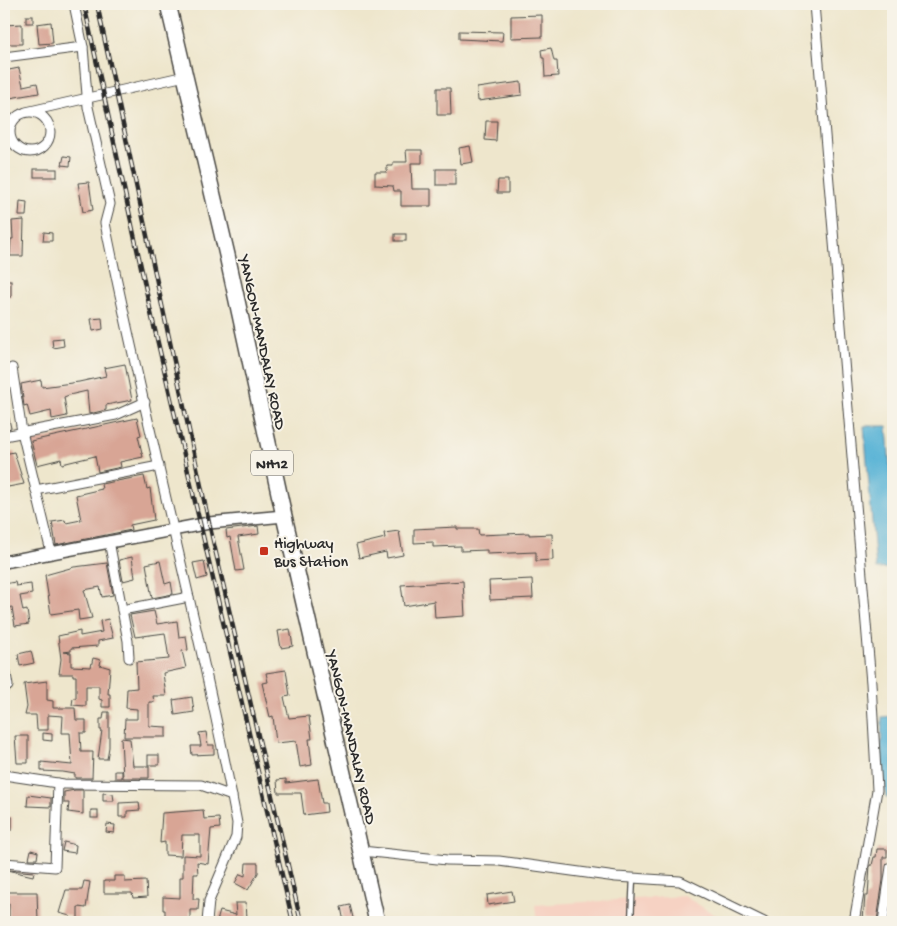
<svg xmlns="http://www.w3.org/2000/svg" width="897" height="926" viewBox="0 0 897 926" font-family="'Gochi Hand',sans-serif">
<rect width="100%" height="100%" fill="#f7f3e8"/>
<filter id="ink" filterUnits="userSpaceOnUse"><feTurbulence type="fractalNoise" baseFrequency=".02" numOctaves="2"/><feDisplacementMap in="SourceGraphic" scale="10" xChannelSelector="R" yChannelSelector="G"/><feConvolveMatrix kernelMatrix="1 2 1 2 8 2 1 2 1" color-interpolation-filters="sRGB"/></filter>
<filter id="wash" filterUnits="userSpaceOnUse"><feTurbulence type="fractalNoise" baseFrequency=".0096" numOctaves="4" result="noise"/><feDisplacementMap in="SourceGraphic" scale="20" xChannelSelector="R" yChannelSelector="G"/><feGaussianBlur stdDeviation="1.12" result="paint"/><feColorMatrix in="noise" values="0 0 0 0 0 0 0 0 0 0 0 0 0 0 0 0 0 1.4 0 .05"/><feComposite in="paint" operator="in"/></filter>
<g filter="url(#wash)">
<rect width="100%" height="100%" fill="#eee6cc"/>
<polygon fill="#f6d2c3" points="684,896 727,922 537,922 535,905"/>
<g fill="#59b3d6" stroke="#426f80">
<polygon points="864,426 887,426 893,512 893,568 876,569"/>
<polygon points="893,716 893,797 886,797 881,758 882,717"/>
</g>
<g id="blocks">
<g fill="#d8a595">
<polygon points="542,15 542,37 511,38 511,16"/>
<rect x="26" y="16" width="7" height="7"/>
<polygon points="51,22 53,43 39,44 37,24"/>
<polygon points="22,24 22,44 4,44 4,25"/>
<polygon points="459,31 503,32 502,41 459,39"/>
<polygon points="551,48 554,61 557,61 558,76 545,77 544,58 542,58 541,50"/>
<polygon points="19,68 23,86 37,83 39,93 4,99 4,71"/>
<polygon points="521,82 522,95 478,101 477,88"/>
<polygon points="437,88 450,88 451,115 437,115"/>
<polygon points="486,121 497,121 496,141 485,140"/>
<polygon points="470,146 473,162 461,164 459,148"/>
<polygon points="406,150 422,150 422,163 411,163 412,189 431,189 431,206 401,206 401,191 394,191 393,186 375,185 375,172 387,172 387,166 393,166 393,162 407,162"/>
<polygon points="64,156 71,157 70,166 62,165"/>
<rect x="34" y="169" width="23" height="8"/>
<rect x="436" y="169" width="19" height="16"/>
<polygon points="498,180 508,180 508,193 497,193"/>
<polygon points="89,182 93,210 83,212 78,183"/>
<polygon points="20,201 27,202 26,216 19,216"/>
<polygon points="24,220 23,256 10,256 11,239 13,239 12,221"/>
<polygon points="44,232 52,233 52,241 43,241"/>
<rect x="395" y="234" width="11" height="7"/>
<rect x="4" y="281" width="7" height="16"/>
<polygon points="102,318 103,329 93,331 91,319"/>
<polygon points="63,338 64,346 53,348 52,339"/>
<polygon points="125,364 132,400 106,405 106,410 89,414 87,391 69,395 64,397 67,416 52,419 51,411 30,416 27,405 24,406 21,384 41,380 42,387 79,382 106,376 104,368"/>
<polygon points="4,410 7,410 11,428 4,430"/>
<polygon points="137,418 141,435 138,436 143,457 120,462 121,467 98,472 95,456 62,464 61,459 37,465 31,441"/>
<polygon points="14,452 24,484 8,487 4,468 4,454"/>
<polygon points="144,476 147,489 150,488 154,520 130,525 131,530 56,545 52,522 65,520 66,523 81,520 76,495 102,489 101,484"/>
<polygon points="258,526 259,534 238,537 244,570 236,571 230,537 227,538 226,530"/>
<polygon points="457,527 457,529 478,529 479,535 529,533 529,535 552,534 553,560 536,561 536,552 487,554 487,550 461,551 461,546 433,547 433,542 414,543 414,529"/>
<polygon points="399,531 403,555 387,558 386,552 359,558 356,545 385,538 384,533"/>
<polygon points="132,557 135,578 123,581 119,560"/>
<polygon points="160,561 165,584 171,582 173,594 152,598 146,564"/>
<polygon points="204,561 207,577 197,580 193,563"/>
<polygon points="107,563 113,595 102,597 100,587 84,590 92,618 79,620 78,610 51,614 45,575 74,567"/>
<polygon points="532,579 533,598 490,600 489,581"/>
<polygon points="463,581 465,616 435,618 434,601 404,606 401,585"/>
<polygon points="15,582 16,586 31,584 32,594 20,596 23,611 27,610 29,624 15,626 12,607 6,608 4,584"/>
<polygon points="154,611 157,624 177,621 179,637 186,636 188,650 182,651 186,668 163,673 166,696 153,696 154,702 149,702 149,726 166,727 166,737 124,737 125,719 137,719 137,709 126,708 127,689 137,688 136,662 169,659 165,633 135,637 130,615"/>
<polygon points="108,619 113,638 98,641 98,646 71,648 71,651 64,652 71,653 71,666 91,667 93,658 101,660 100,665 110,668 108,694 110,694 110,707 102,707 102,700 99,699 99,686 86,686 86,706 72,705 73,698 76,698 76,676 73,676 73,674 59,674 61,659 58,636 80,631 80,636 102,632 100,621"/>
<polygon points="290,629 293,646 281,648 278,631"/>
<polygon points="31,651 34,663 20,666 18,654"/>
<polygon points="286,670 290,696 284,697 289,718 309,716 312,739 309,739 312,765 300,767 296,741 276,743 273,716 270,717 262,683 268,682 266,673"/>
<polygon points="47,681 47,700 53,701 53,708 75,708 76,720 86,720 86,733 80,733 81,752 93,752 92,778 75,778 75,774 63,772 41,771 41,762 72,765 70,733 62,733 63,716 48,715 48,730 37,730 36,715 25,715 27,707 24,684"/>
<polygon points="192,697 194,712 175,715 173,700"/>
<polygon points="104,712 109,712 109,747 107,759 98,759 102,730 100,730 100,719 103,719"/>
<polygon points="206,732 208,745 214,745 214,754 192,755 191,746 201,746 199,733"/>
<polygon points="43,733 52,734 52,741 43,740"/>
<polygon points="15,736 28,736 28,763 17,763"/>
<polygon points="121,738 130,739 133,766 149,766 149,778 123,778"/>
<rect x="148" y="755" width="11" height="10"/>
<rect x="115" y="771" width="7" height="7"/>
<polygon points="286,779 286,783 318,779 322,803 326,803 327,812 304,815 301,793 278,793 277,780"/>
<polygon points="75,790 83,790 83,814 68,812 69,803 64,803 64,792"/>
<polygon points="103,793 113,794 114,801 103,801"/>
<polygon points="28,795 51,798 51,807 27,806"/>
<polygon points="139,802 140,810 127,811 127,817 119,817 119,803"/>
<rect x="91" y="810" width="7" height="8"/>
<polygon points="203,810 204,819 219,818 220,828 211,829 208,864 197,862 198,874 194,874 193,899 199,899 198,910 190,910 190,922 165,922 165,910 163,910 163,897 180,898 180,877 183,877 183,855 200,856 200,835 182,835 181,856 165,855 165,842 160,843 162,813"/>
<rect x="4" y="817" width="8" height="13"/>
<polygon points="107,824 115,825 114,833 106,832"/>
<polygon points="64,842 76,845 75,853 62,851"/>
<polygon points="877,849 887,849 887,857 883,857 883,880 877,921 863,920 865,896 868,896 870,865 872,865 874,857 876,857"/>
<polygon points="31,850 38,852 37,859 29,859"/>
<polygon points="246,863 258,863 258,873 248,890 235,883 240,874 245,876"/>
<polygon points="7,870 34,872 33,876"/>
<polygon points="114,876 125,876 125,882 146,881 147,897 133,898 132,893 104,893 104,881 114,881"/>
<polygon points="84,881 90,882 86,908 78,907 78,920 70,919 70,916 59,913 66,890 82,890"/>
<polygon points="512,891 514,901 488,905 487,895"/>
<polygon points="4,892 37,892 38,922 9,922 9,904 4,904"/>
<polygon points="235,903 246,903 247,918 253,920 253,922 217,921 220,911 236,915"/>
<polygon points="350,905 354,922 344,922 341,907"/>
</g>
</g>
</g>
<g filter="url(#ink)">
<use href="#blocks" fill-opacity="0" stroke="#484743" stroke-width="1"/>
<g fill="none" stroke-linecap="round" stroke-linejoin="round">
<g stroke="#484743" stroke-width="7">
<polyline id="service" points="631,922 633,877"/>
</g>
<g stroke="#484743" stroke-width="11">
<g id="minor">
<path d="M74,4l9,43 5,60 22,97 -5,19c40,201 94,399 132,600l-1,14 -27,64 -2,21"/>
<polyline points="814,4 871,683 877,790 854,922"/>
<polyline points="4,57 83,47"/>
<polyline points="26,112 185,76"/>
<circle cx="30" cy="132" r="20"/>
<polyline points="12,368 22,432 51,552"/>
<polyline points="4,436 116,415 145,402"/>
<polyline points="36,490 159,466"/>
<polyline points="109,541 128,641 129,658"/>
<polyline points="122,610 189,597"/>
<polyline points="4,662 8,686"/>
<polyline points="4,775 64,784 201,785 232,796"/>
<polyline points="362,851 447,860 499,861 616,877 680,881 764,922"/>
<polyline points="4,863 55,867 58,783"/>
<polyline points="883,922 891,867"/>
</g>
</g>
<g stroke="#484743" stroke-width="14">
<polyline id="tertiary" points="4,562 209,523 284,516"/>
</g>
<g stroke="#484743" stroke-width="18">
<polyline id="trunk" points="168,4 227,255 284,516 377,922"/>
</g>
<use href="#service" stroke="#fff" stroke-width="4.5"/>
<use href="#minor" stroke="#fff" stroke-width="9"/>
<use href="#tertiary" stroke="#fff" stroke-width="11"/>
<use href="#trunk" stroke="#fff" stroke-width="15"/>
<g stroke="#2b2b2b" stroke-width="4.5">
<g id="rail">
<polyline points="84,4 151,313 293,922"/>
<polyline points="97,4 209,523 301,922"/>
</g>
</g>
<use href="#rail" stroke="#f7f3e8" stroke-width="2.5" stroke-dasharray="8" stroke-linecap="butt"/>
</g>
</g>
<rect fill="#c8321e" stroke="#f7f3e8" stroke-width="2" x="259" y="546" width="10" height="10" rx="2.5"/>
<g text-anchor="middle" stroke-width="4" stroke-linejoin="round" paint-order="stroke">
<rect fill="#f7f3e8" stroke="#686764" stroke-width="1" x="251" y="450.5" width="42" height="25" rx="4"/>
<g font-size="15" font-weight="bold" fill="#2b2b2b">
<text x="272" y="468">NH12</text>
</g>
<g font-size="16" fill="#2b2b2b" stroke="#f7f3e8">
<text transform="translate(264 342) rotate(78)" y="6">YANGON-MANDALAY ROAD</text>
<text transform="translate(353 737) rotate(77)" y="6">YANGON-MANDALAY ROAD</text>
</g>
<g font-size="16" fill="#2b2b2b" stroke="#f7f3e8" text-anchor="start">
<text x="274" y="548">Highway<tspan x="274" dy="18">Bus Station</tspan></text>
</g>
</g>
<rect width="897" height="926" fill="none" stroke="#f7f3e8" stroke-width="20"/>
</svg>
